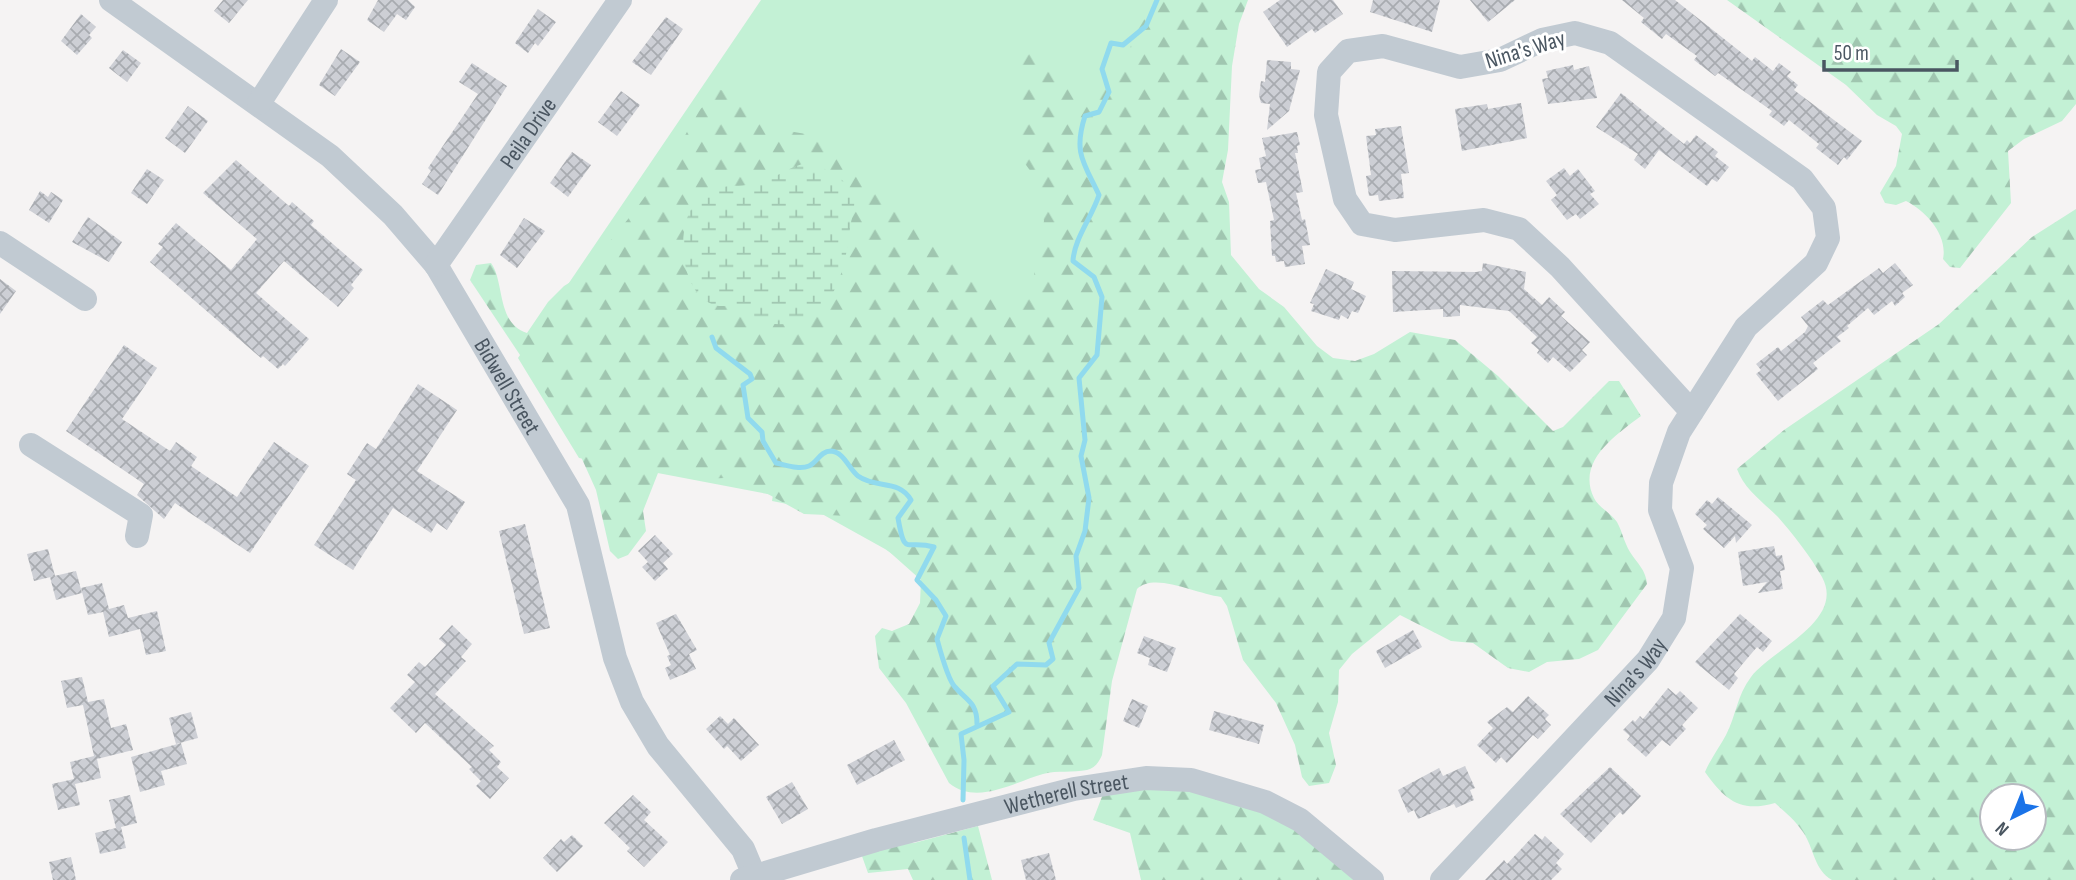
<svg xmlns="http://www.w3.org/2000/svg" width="2076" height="880" viewBox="0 0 2076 880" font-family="'Sofia Sans Condensed',sans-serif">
<defs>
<pattern id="forest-firs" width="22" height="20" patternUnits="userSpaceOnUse" patternTransform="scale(1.75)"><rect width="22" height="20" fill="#c3f1d5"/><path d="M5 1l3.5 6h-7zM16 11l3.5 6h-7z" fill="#a0c6b0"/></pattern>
<pattern id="wetland-marsh" width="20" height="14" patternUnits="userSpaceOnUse" patternTransform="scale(1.75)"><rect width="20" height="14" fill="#c3f1d5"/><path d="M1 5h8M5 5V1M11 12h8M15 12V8" fill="none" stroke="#a0c6b0"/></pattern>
<pattern id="building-cross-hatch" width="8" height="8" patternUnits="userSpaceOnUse" patternTransform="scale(1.75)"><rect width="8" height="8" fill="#cdcfd5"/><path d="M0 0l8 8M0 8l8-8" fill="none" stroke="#a8abb0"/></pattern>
</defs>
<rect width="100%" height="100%" fill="#f5f3f3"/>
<polygon fill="#c3f1d5" points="761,0 1230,0 1018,638 885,549 813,509 772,501 773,495 579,458 518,358"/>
<g fill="url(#forest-firs)" fill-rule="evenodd">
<path d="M1140,0h108l-9,24 -7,42 -4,84 -6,32 7,20 2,53 28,34 25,18 33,39 16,12 22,3 19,-7 36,-22 45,8 43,36 55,55 10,-4 46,-46h10l22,35c-25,19 -65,45 -47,82 4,9 17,15 23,24 5,9 7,20 13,30 7,11 16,18 17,32l-49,66 -19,9 -32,3 -18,10 -21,-4 -35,-25 -22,-2 -51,-26 -48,39 -13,16 -1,32 -9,31 7,32 -7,18 -20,3 -7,-9 -7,-32 -19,-42 -33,-43 -16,-54 -6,-9c-25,-3 -66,-25 -84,-8l-25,92 -10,74c-3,7 -7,13 -15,15 -14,3 -29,0 -44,4 -29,8 -66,32 -94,9l-43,-80 -27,-35 -4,-32 7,-8 10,3 17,-7 11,-21 1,-23 -72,-64 -45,-2 -58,-32 -22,-4 -21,1 -22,-7 -23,1 -15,38 3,20 -18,24 -10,4 -8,-8 -14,-61 -14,-31 -32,-59 -80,-120 6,-15 15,-2c14,19 5,60 36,70l21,-31 16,-16 18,-11 51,-62 39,-54 26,-47 20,-23 19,6 39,34 30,5 29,13 94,81 38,46 32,27 20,-2 15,-15v-22l10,-41 -10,-45 -13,-18 -4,-66v-22l12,-17 21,2 28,30 22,4c34,-25 32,-50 40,-89z"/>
<path d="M1727,0h349v104l-14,17 -38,18 -16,12 3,52 -51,65 -10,-1 -7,-8c5,-24 -17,-48 -37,-58l-10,4 -11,-2 -5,-10 16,-27 6,-32 -6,-8 -19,-11 -31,-30z"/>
<path d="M2076,209v671h-244c-18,-10 -18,-32 -29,-48 -8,-12 -18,-20 -28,-29 -35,10 -50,-3 -70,-31 6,-14 14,-24 21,-37 10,-19 11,-40 25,-58 20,-27 95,-56 71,-100 -11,-20 -29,-43 -44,-60 -15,-15 -34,-28 -41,-48l47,-39 155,-106 93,-87zM1992,796h42v42h-42z"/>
<polygon points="1108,781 1224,788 1313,829 1360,880 1141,880 1130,833 1093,820"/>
<polygon points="978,826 992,880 913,880 908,869 868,873 858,845 914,843"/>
</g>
<path fill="url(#wetland-marsh)" d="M808,163c18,5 43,16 46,39 1,7 -3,18 -4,26 -4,34 -12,81 -50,93 -13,4 -30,5 -42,-2 -6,-3 -10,-9 -18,-11 -6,-2 -14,-2 -21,-2 -39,-5 -47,-84 -20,-107 18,-17 33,-11 55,-15 19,-3 34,-18 54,-21z"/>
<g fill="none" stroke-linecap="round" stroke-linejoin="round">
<g stroke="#90daee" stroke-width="5">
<path d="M712,337l4,11 34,26 2,5 -9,6 5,33 14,14 1,9 13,22c10,2 23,7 33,3 8,-3 11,-15 22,-15 13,1 18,18 27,25 18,13 41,3 53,24l-13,18c7,40 7,21 36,29l-17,33 19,20 10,16 -9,23c3,11 11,41 18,48 12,14 22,15 22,37"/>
<path d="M963,800l1,-40 -3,-26 48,-22 -16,-26 24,-22 29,1 7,-6 -4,-16 30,-55 -3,-32 9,-25 4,-33 -8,-42 4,-16 -6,-62 18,-23 5,-58 -8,-20 -21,-16c1,-22 19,-44 26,-66 -15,-32 -26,-42 -14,-79l14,-4 10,-20 -7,-23 9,-26 12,2 23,-19 11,-26"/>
<polyline points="964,838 970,880"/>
</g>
</g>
<g fill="url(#building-cross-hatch)">
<polygon points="223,0 248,0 229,23 214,11"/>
<polygon points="378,0 408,0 415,7 406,20 397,14 384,32 367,20"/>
<polygon points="1280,0 1333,0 1343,14 1315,33 1312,29 1287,47 1263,12"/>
<polygon points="1373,0 1440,0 1432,32 1370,12"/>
<polygon points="1470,0 1515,0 1488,22"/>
<polygon points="1622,0 1675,0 1752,61 1755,57 1773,71 1779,63 1791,72 1787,76 1798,85 1794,90 1862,141 1847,160 1844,157 1838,165 1816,148 1819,144 1789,120 1784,126 1769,115 1772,111 1718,73 1715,76 1694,60 1697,56 1666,34 1662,39 1641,22 1644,18"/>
<polygon points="538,9 556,22 538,46 535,43 528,53 515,43"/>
<polygon points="81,14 96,27 89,35 92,38 77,55 61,41"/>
<polygon points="666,17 683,29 651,75 632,62"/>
<polygon points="341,49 360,62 335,96 319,85"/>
<polygon points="123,50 141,63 127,82 109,68"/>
<polygon points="1267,60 1291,62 1291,69 1300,70 1289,111 1267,130 1270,104 1261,103 1259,95 1261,81 1265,82"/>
<polygon points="472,63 507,86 438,195 422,184 431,171 428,168 478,94 459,82"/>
<polygon points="1573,65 1574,70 1589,66 1597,98 1548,104 1542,79 1548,78 1546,71"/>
<polygon points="621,91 640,105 617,136 598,122"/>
<polygon points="1621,93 1684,144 1687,140 1690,143 1696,135 1718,152 1715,156 1729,167 1717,182 1712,179 1707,186 1659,150 1645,169 1634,160 1638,154 1596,127"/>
<polygon points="1521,103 1527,138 1462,151 1455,109 1487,104 1488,109"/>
<polygon points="188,106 208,121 185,153 165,138"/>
<polygon points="1401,126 1409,173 1401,174 1404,198 1379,201 1378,195 1369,196 1366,176 1371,175 1366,136 1376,135 1375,129"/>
<polygon points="1297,132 1300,145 1297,146 1298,153 1295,153 1303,192 1296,193 1302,220 1305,219 1310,245 1302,246 1305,264 1285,267 1284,261 1276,262 1275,256 1272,256 1270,221 1274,220 1266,182 1258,183 1255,170 1261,169 1259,158 1266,156 1262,138"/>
<polygon points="572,152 591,165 568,197 550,183"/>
<polygon points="236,160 289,206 292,202 314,221 311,225 363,270 351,285 354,288 338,307 284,261 256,293 309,339 285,366 283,364 278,369 263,356 261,358 150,262 163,247 158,244 176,223 231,270 257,239 203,193"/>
<polygon points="1564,168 1570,176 1578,169 1595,191 1590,194 1599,204 1580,219 1576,214 1567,220 1551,200 1557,195 1546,181"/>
<polygon points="147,169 164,180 147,204 131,193"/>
<polygon points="40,191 48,197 51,192 63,200 49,223 29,210"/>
<polygon points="88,217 122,242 109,262 72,242"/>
<polygon points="524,218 545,231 517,268 500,255"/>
<polygon points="1483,263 1526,272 1524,289 1542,305 1549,297 1565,312 1561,316 1590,342 1582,350 1587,355 1570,372 1553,357 1548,363 1537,353 1539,350 1531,343 1537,337 1509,311 1460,305 1460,316 1443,317 1443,309 1393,312 1392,271 1476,272 1482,271"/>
<polygon points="1895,263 1913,285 1902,293 1905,297 1895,306 1892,301 1874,315 1868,308 1847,326 1849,328 1837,337 1841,341 1813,363 1818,369 1778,401 1756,374 1761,370 1756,364 1778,347 1781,351 1805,332 1808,326 1801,317 1823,300 1828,305 1879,268 1883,273"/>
<polygon points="1326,269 1354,282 1351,289 1366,296 1358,313 1352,311 1348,319 1341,315 1339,320 1311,311 1314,304 1310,303"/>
<polygon points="0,279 16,291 0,314"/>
<polygon points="124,345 157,368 122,419 170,451 176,442 197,457 191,466 237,497 274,442 309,466 250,553 175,503 164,519 137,495 144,484 66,431"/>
<polygon points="418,384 457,410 417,471 465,502 447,530 437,523 431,533 393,508 353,570 314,545 356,480 347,474 367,443 376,449"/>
<polygon points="1718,497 1752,525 1736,543 1735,536 1724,548 1703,529 1707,525 1695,514 1707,500 1712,504"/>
<polygon points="525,524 550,628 524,634 499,531"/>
<polygon points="655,535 673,554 663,563 668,569 655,581 642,567 648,562 638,551"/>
<polygon points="1774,546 1776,556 1782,555 1785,570 1780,571 1783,589 1758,593 1767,582 1743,586 1738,552"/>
<polygon points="48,549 55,576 34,581 27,554"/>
<polygon points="76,571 82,593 56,600 50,577"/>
<polygon points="102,583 109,609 124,605 128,618 157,611 166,651 146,655 140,629 109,637 103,612 88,615 81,588"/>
<polygon points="676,614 697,650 689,654 696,669 670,680 665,668 671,665 667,656 670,655 656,623"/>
<polygon points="1740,614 1772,641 1763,652 1757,647 1734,674 1738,678 1729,690 1695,662"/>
<polygon points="452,625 472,644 461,657 466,661 435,694 494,746 489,750 501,762 497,767 509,778 490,799 476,786 481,781 469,769 472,767 425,723 416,733 390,708 415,682 407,675 419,662 425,667 446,645 439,639"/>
<polygon points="1413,630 1422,647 1385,668 1376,651"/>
<polygon points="1144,636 1176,648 1167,672 1148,665 1150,658 1137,653"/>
<polygon points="82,677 88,702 104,699 111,728 126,724 133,750 97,759 101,778 75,784 80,805 58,810 52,784 74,779 70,762 94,756 83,705 67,708 61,681"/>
<polygon points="1668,688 1676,695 1680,691 1698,708 1682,725 1686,729 1670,746 1662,740 1646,757 1627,740 1630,736 1623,730 1633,720 1635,722 1640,716 1643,719"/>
<polygon points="1528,696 1549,715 1545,719 1551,725 1538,739 1533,735 1507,763 1501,757 1496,763 1477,745 1493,728 1487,722 1507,707 1513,712"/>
<polygon points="1132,699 1148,706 1139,728 1123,721"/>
<polygon points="1214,711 1264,725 1259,744 1209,730"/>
<polygon points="191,712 198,738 176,744 169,718"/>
<polygon points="720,716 728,724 734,718 759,745 741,761 727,746 724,749 706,729"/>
<polygon points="894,740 905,760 857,785 847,765"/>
<polygon points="181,743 187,764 161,771 165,785 140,792 131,757"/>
<polygon points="1465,766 1475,788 1470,790 1474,800 1456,808 1454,804 1418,819 1414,810 1408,813 1398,790 1439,768 1443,776"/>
<polygon points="1610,767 1641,796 1623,815 1620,812 1591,843 1560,814"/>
<polygon points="792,782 808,809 782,824 766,797"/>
<polygon points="130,795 137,823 121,827 126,848 100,854 95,833 116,828 109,800"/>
<polygon points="633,795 651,812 644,820 668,842 644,867 627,851 630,848 604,823"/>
<polygon points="1535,834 1542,840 1545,836 1564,854 1556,863 1562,869 1551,880 1485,880 1504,860 1507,864"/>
<polygon points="572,835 583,846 557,872 543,858 561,839 564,842"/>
<polygon points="1049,853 1056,880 1026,880 1021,860"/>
<polygon points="71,857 76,880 53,880 49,862"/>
</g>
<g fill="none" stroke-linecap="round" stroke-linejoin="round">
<g stroke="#c1cad2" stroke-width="24">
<path id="s1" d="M111,0l219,156 63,59 43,50 142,240 37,153 17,44 26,44 85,103 13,31"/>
<polyline points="259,103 326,0"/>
<polyline points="0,243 85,299"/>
<path id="s2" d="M436,265l184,-265"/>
<polyline points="31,445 141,515 137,536"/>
<path id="s3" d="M742,880l134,-40 198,-51 72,-11 45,2 74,22 35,18 72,60"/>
<path id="s4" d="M1442,880l206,-220 26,-42 8,-50 -22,-58 1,-27 18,-51 67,-105 70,-64 12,-25 -4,-30 -22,-29 -192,-136 -35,-10 -33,7 -42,20 -40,7 -77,-21 -35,5 -19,21 -3,43 19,84 17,25 33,6 89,-10 35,9 41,38 132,145"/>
</g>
</g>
<g text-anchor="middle" stroke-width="6" stroke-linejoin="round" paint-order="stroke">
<g font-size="23" fill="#4a5661" stroke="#fff">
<text transform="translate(1525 49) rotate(-17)" y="8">Nina's Way</text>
<text dy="8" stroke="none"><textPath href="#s2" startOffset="161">Peila Drive</textPath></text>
<text dy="8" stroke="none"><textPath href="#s1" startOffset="562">Bidwell Street</textPath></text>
<text dy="8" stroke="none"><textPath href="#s4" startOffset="284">Nina's Way</textPath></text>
<text dy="8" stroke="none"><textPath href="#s3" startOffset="336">Wetherell Street</textPath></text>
</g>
</g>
<g transform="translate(2013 817) rotate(223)"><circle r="33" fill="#ffffff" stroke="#b7bbc0" stroke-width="2"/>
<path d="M0-5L12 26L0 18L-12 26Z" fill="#1a73e8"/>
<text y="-10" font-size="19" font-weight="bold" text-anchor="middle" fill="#4a5661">N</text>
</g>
<path d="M1824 60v10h133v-10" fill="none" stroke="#4a5661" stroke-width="3.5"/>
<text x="1834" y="60" font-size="21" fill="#4a5661" stroke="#ffffff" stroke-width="5" paint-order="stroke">50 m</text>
</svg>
